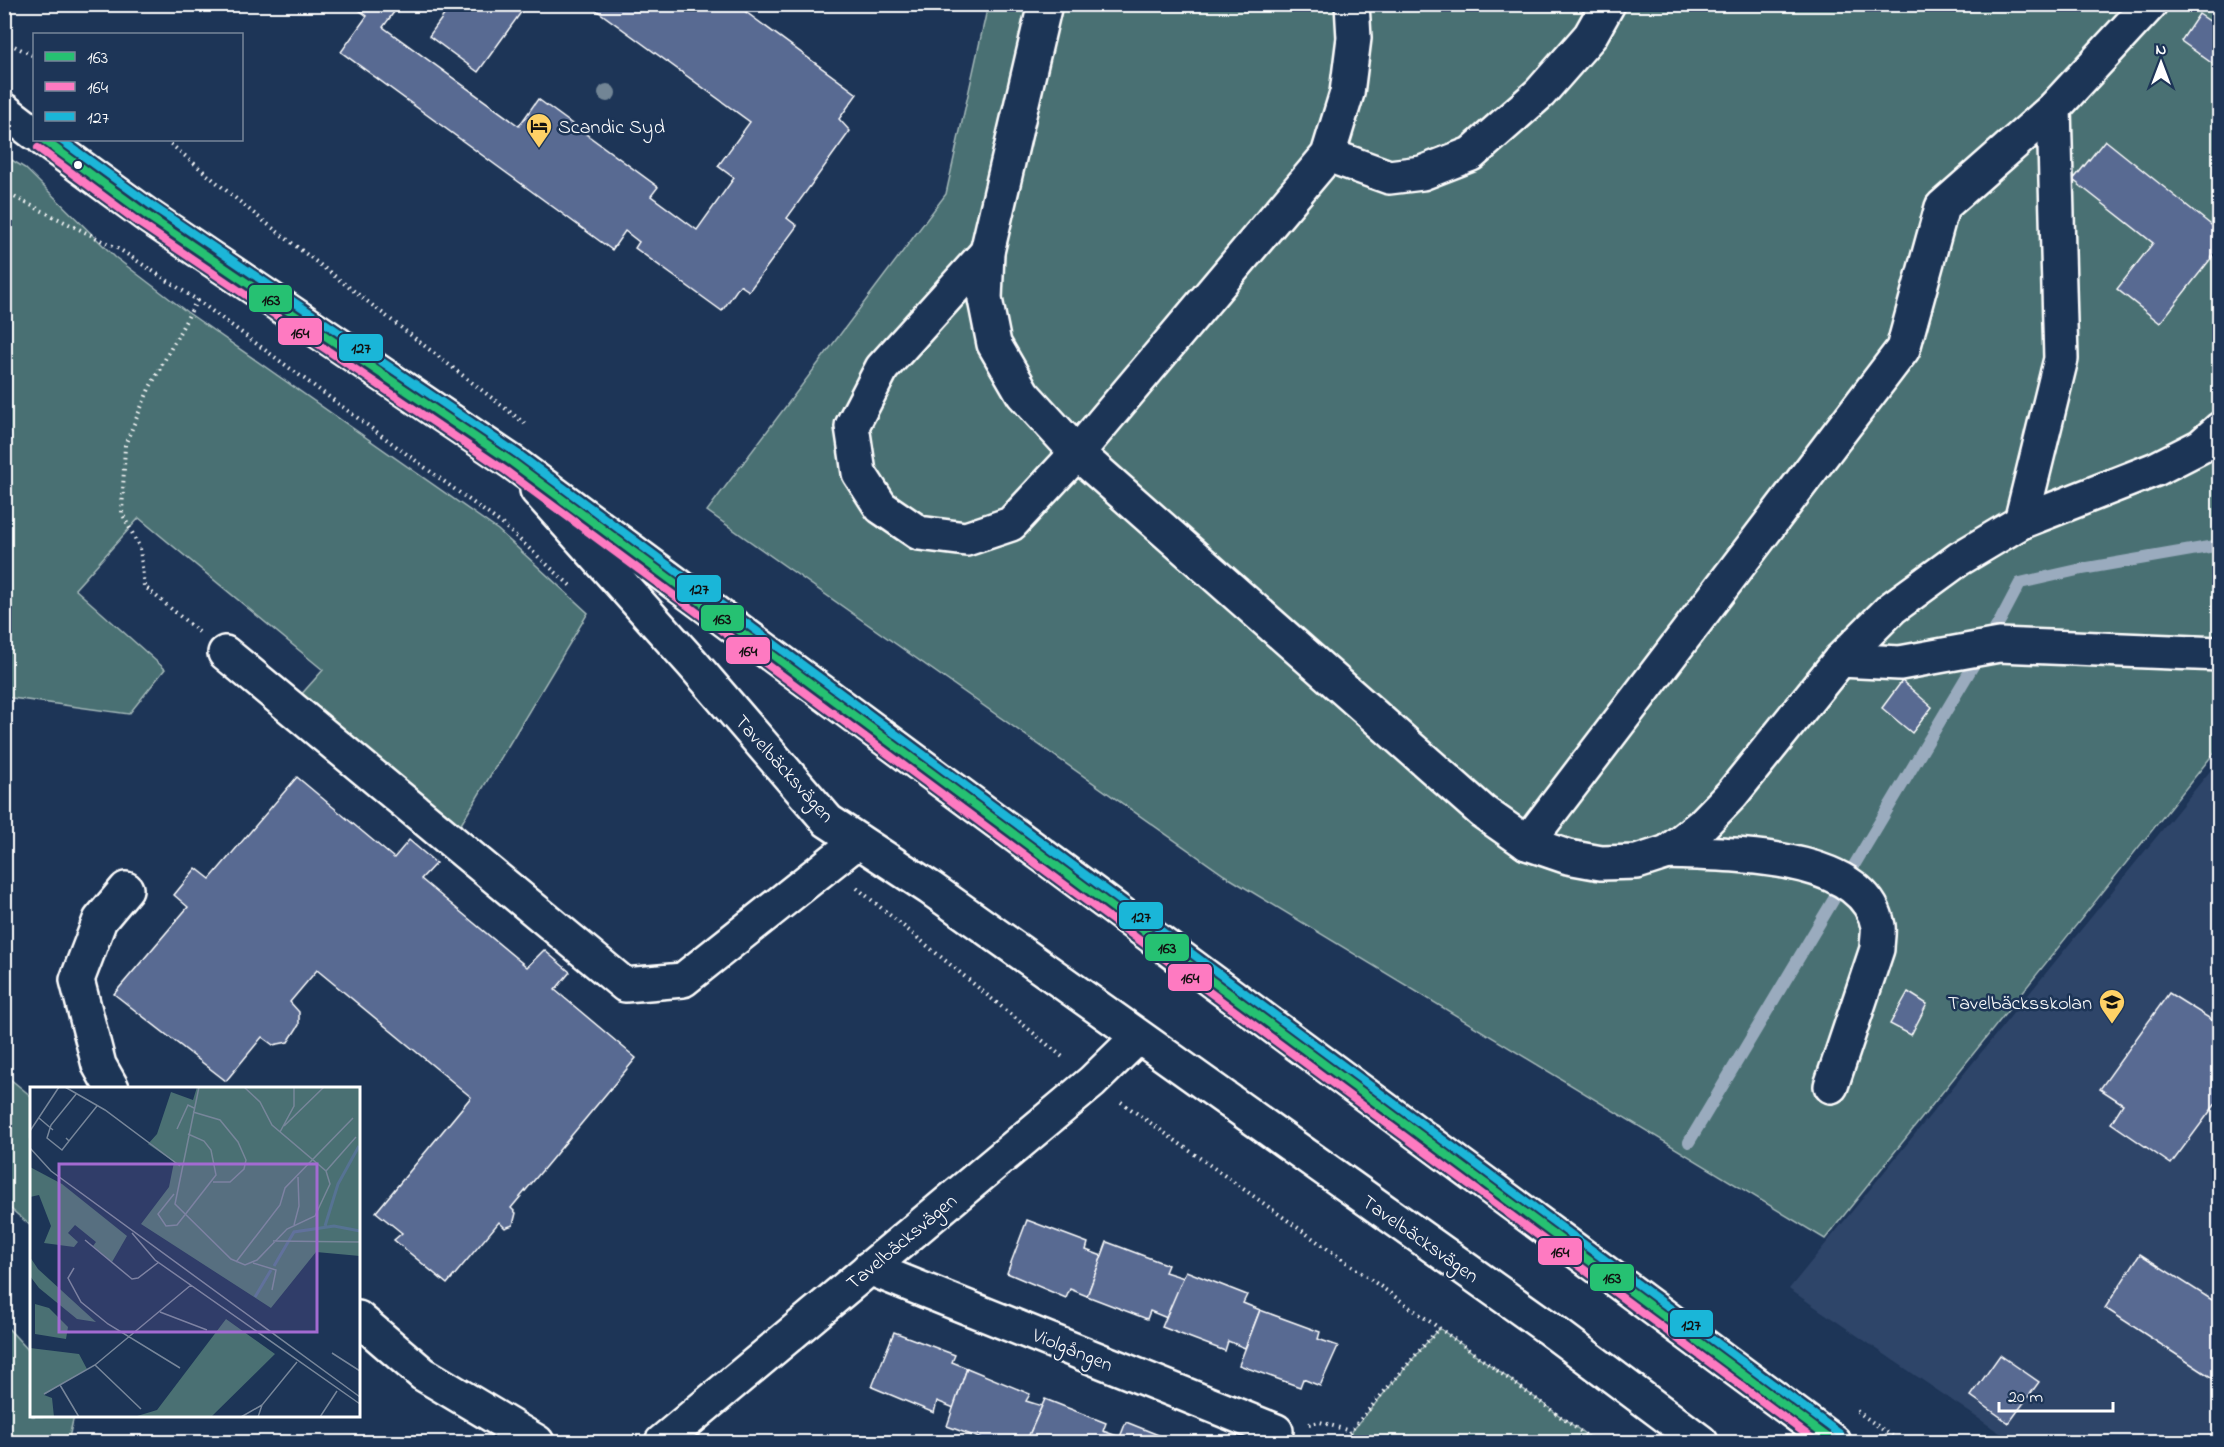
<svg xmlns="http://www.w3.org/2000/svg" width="2224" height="1447" viewBox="0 0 2224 1447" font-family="'Indie Flower',sans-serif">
<rect width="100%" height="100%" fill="#1d3557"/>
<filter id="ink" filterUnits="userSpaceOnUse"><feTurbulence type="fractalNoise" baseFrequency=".0167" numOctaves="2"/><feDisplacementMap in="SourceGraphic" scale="12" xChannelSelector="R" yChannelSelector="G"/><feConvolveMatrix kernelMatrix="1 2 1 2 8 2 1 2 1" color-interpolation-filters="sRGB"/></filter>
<g filter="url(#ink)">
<polygon fill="#2f4569" points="2219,760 2219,1442 2013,1442 1789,1289"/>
<g fill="#4a7073" stroke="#a4b8b9" stroke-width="1.5">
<polygon points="988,5 2219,5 2219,753 2214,753 1825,1239 1224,875 707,511 946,194"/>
<polygon points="5,156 25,168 115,257 187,312 498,530 588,613 451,841 290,707 323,670 139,518 75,589 165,669 129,714 5,697"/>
<polygon points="4,1074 31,1096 31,1226 5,1204"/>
<polygon points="5,1325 31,1353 32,1416 74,1416 68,1442 5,1442"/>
<polygon points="1439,1328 1596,1442 1343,1442"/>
</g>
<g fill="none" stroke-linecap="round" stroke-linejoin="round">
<polyline stroke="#9aabbe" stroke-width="12" points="1689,1142 2001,619 2020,583 2082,569 2220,545"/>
</g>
<g fill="#586a92" stroke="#fff" stroke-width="1.5">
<polygon points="351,4 400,4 383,27 519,126 538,99 658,187 651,196 697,230 734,178 718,166 750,122 588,4 735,4 857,94 839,119 850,131 787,218 797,226 749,291 740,285 722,311 635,248 639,242 625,231 612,250 341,52 367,16"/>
<polygon points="452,4 527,4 478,72 429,36"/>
<polygon points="2199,14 2220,28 2220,55 2213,64 2181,41"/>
<polygon points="2105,140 2220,232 2220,247 2160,323 2117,289 2153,243 2073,180"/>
<polygon points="1902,681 1932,707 1912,733 1882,708"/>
<polygon points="297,777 394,858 409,840 436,863 421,879 527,967 544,950 570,972 555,990 636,1058 511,1208 516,1213 513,1225 505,1228 499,1222 447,1284 394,1240 402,1233 376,1212 471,1097 317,970 290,1002 299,1012 299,1025 288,1042 273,1045 262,1037 226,1081 114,994 188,907 174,895 196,868 210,879"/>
<polygon points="1908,992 1927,1004 1911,1035 1890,1024"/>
<polygon points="2169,993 2220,1025 2220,1098 2171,1164 2111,1123 2123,1104 2100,1089"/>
<polygon points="1027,1220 1088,1243 1086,1250 1102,1256 1087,1296 1070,1289 1066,1298 1007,1273"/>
<polygon points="1107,1242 1168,1265 1165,1272 1184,1278 1167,1318 1150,1311 1147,1319 1087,1296"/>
<polygon points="2140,1254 2220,1305 2220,1383 2105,1308"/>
<polygon points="1186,1271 1247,1295 1243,1303 1260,1310 1245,1348 1228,1341 1225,1351 1162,1327"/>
<polygon points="1260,1310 1320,1332 1318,1339 1338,1346 1320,1386 1303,1379 1300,1387 1239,1365"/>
<polygon points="894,1332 955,1355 952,1362 967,1368 954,1408 937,1401 934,1413 872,1387"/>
<polygon points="2000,1355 2039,1382 2009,1423 1971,1396"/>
<polygon points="967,1368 1030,1394 1026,1401 1042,1406 1026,1442 1011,1441 1011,1442 990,1442 947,1426"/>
<polygon points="1045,1399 1106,1423 1103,1431 1120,1437 1118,1442 1026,1442"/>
<polygon points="1126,1422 1176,1442 1118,1442"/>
</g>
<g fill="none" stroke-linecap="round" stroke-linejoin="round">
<g stroke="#fff" stroke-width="38">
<g id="minor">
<polyline points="1045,4 987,252 985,299 994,344 1023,394 1077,453 1483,812 1527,843 1568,857 1601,863 1637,862 1668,852 1702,825 1732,794 1840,660 1892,608 1959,559 2021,522 2156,469 2201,446 2220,429"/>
<polyline points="1328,155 1389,177 1422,173 1471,154 1540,93 1590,36 1608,4"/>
<polyline points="987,252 882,368 852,426 859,473 881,507 919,533 966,539 1011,524 1077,453 1328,155 1347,93 1354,38 1352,4"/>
<polyline points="537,490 693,664 828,821 930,888 1547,1327 1701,1442"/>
<polyline points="2021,522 2061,359 2054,108"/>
<polyline points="225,653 625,985 683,980 858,841"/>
<polyline points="1840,660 1900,663 1999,645 2220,654"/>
<polyline points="1527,843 1903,349 1942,207 2054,108 2150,4"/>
<path d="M1668,852c58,3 196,-1 210,74 1,7 -1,16 -1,23l-46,137"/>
<polyline points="112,1088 99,1065 77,980 100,920 126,889"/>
<polyline points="869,1268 1276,1431"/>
<polyline points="358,1318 423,1374 537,1442"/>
<polyline points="662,1442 1092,1082 1138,1037"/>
</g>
</g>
<g stroke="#fff" stroke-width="38">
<g id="major">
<polyline points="4,110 34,133"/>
<polyline points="44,140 148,216 512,462 1834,1442"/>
</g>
</g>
<g stroke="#fff" stroke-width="4" stroke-dasharray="1.5 4.5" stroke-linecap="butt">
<polyline points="4,41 34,56"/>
<polyline points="166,140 252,212 528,426"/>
<polyline points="4,192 119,249 197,300 502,524 572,587"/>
<polyline points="197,300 149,389 125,445 122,513 140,548 144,586 199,632"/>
<polyline points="857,888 1065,1059"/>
<polyline points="1121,1102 1439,1328 1595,1442"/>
<polyline points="1857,1411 1900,1442"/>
<polyline points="1309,1424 1320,1422 1350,1431"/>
<polyline points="1341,1442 1439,1328"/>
</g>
<use href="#minor" stroke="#1d3557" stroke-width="33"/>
<use href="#major" stroke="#1d3557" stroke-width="33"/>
<g stroke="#1d3557" stroke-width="12">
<polyline id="bus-1" points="44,140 148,216 512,462 1834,1442"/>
</g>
<g stroke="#1d3557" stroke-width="12">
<polyline id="bus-2" points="38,148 142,225 506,471 1817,1442"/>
</g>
<g stroke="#1d3557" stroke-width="12">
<polyline id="bus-3" points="61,140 154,207 518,454 1840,1434"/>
</g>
<use href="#bus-1" stroke="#26c172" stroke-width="8"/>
<use href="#bus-2" stroke="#fe7ac1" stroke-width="8"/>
<use href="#bus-3" stroke="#1ab6d8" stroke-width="8"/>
</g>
<circle fill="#728595" cx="607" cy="93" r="9"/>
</g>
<defs>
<g id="hotel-pin" transform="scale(1.35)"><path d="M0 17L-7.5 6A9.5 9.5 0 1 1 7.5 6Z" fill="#ffd166" stroke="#1d3557"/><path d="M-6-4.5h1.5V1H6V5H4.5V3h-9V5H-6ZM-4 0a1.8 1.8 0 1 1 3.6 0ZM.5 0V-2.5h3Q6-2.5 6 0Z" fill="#111"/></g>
<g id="school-pin" transform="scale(1.35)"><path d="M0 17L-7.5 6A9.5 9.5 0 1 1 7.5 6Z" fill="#ffd166" stroke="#1d3557"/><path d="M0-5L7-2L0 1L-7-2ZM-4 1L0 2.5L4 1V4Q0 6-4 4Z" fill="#111"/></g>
</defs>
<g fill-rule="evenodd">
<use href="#hotel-pin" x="539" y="126"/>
<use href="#school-pin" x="2112" y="1002"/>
</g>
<circle fill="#fff" stroke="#1d3557" stroke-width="2" cx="78" cy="165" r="5"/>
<g text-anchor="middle" stroke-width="5" stroke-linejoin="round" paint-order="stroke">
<g font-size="20" fill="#fff" stroke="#1d3557" text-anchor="start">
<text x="558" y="133">Scandic Syd</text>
<text x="2092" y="1009" text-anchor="end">Tavelbäcksskolan</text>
</g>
<g font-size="20" fill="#fff" stroke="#1d3557">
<text transform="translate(785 768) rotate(48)" y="7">Tavelbäcksvägen</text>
<text transform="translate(1421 1238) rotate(35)" y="7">Tavelbäcksvägen</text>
<text transform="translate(901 1241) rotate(-40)" y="7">Tavelbäcksvägen</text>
<text transform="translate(1073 1349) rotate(22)" y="7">Violgången</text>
</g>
</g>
<g transform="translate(30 1087)">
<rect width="330" height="330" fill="#1d3557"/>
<path d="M167,0h163v169l-44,-4 -45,56 -130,-84 28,-37 5,-25 -26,-18 9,-10 14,-42 22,8zM0,80l32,17 65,52 -15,26 -19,-16 3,-4 -21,-17 -7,8 10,9 -4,5 -30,-4 7,-17 -12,-31 -9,2zM0,170l8,12 58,53 -19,-3 -38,-31 -9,-12zM5,217l14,4 19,19 -2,12 -31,-5zM196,232l49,35 -64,63h-77l23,-7zM0,261l49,6 8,15 -43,26 8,3 2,19h-24z" fill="#4a7073"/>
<path fill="none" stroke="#567393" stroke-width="3" d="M295,139l13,-42 21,-38M244,179l20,-34 40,-6 26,5M225,210l16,-27"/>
<path fill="none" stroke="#77869a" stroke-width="1.5" d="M35,0l40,23 75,56M169,0l-24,117 56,55 14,6 12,-5 30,-31 28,-13 15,-32 -4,-13 -54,-46 -12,-23 -16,-15M163,25l27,8 18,22 8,18 -2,9 -14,13h-17M9,31l14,12M254,39l40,-39M147,42l11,-24 6,3M0,44l29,-44M250,45l14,-26v-19M36,51l3,3 28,-35M39,54l-7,9 -15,-12 4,-13 26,-32M0,61l21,23 309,226M296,84l30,-34M144,107l-16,20 8,12 11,-1 39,-50 -5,-25 -7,-9 -16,-7M264,138l5,-19 -1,-29M102,146l23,27 205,144M55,153l47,39 6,-1 21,-16M243,154l87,1M206,175l44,-57 5,-17 68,-70M223,176l23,7 -4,20M44,181l-6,10 13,24 27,22 72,44M130,225l47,18M302,266l28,18M65,278l46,44M30,298l19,32M14,307l51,-29 96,-80M211,330l21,-12M228,330l4,-12 35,-43M290,330l17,-26"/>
<path fill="#a36bd2" fill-opacity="0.15" stroke="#a36bd2" stroke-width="3" d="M29,77h258v168h-258z"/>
<rect width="330" height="330" fill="none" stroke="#fff" stroke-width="3"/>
</g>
<g stroke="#1d3557" stroke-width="2">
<rect x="248" y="284" width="45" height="29" rx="6" fill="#26c172"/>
<rect x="277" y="317" width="46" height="29" rx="6" fill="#fe7ac1"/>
<rect x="338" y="333" width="46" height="29" rx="6" fill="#1ab6d8"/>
<rect x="676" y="574" width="46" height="29" rx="6" fill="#1ab6d8"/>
<rect x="700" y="604" width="45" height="28" rx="6" fill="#26c172"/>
<rect x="725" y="636" width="46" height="29" rx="6" fill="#fe7ac1"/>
<rect x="1118" y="901" width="46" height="29" rx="6" fill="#1ab6d8"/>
<rect x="1144" y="933" width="46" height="29" rx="6" fill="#26c172"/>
<rect x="1167" y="963" width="46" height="29" rx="6" fill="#fe7ac1"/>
<rect x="1537" y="1237" width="46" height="29" rx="6" fill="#fe7ac1"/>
<rect x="1589" y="1263" width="46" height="29" rx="6" fill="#26c172"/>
<rect x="1669" y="1309" width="45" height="29" rx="6" fill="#1ab6d8"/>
</g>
<g font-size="16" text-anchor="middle" font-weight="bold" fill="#111">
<text x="271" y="305">163</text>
<text x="300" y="338">164</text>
<text x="361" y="353">127</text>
<text x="699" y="594">127</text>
<text x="722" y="624">163</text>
<text x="748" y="656">164</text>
<text x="1141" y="922">127</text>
<text x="1167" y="953">163</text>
<text x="1190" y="983">164</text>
<text x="1560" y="1257">164</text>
<text x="1612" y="1283">163</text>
<text x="1691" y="1330">127</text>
</g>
<rect width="2224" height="1447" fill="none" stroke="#1d3557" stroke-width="24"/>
<rect x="12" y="12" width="2200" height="1423" fill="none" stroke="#fff" stroke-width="2" filter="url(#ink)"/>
<rect x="33" y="33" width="210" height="108" fill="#1d3557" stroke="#77869a" stroke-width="1.5"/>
<rect x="45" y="52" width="30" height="9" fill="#26c172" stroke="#77869a" stroke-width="1.5"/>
<text x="87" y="63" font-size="18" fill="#ffffff">163</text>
<rect x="45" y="82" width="30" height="9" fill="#fe7ac1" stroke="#77869a" stroke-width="1.5"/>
<text x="87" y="93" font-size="18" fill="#ffffff">164</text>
<rect x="45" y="112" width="30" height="9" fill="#1ab6d8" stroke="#77869a" stroke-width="1.5"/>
<text x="87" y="123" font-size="18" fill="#ffffff">127</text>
<g transform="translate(2161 63)" stroke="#1d3557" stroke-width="4.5" paint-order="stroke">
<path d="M0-4.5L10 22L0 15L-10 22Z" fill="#ffffff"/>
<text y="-9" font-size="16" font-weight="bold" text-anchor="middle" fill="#ffffff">N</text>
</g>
<path d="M1999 1402v9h114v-9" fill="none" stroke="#ffffff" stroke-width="3"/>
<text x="2008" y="1402" font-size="18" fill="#ffffff" stroke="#1d3557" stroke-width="4.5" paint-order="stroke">20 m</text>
</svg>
